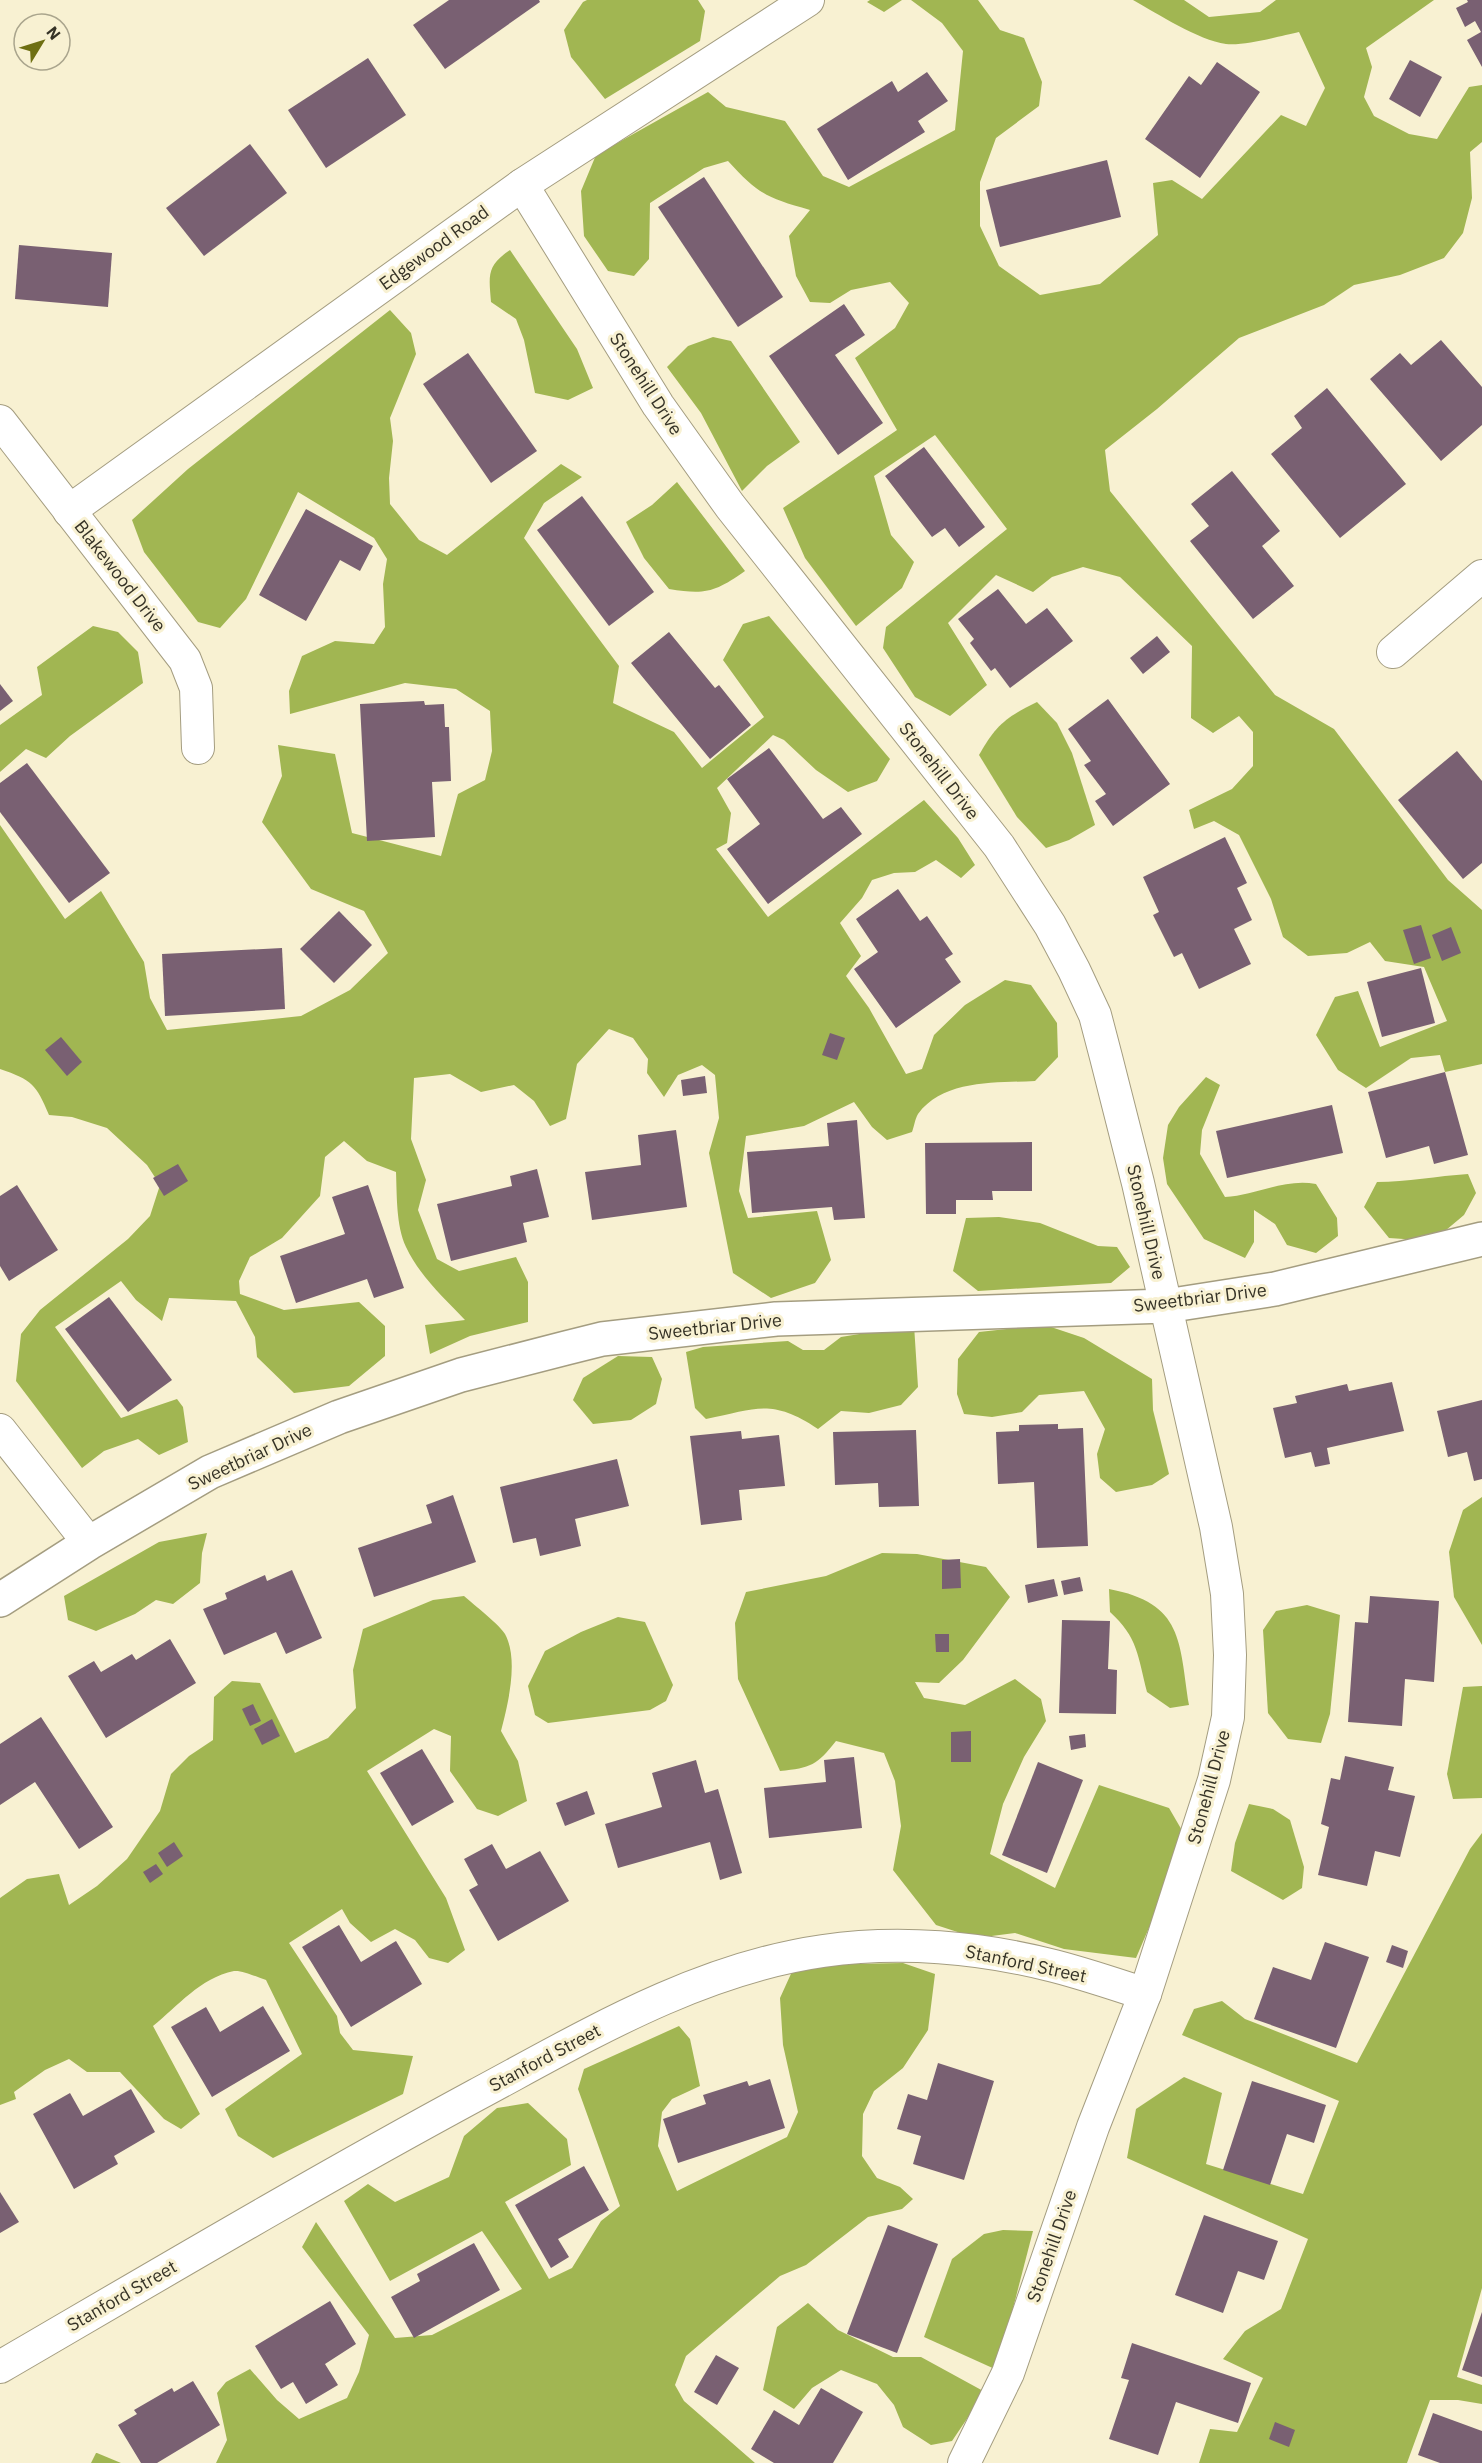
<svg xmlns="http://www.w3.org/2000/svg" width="1482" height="2463" viewBox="0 0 1482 2463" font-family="'IBM Plex Sans',sans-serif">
<rect width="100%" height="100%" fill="#f8f1d2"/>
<g fill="#a1b652">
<polygon points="587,0 698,0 705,11 700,41 605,99 571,57 564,30 583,2"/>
<polygon points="870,0 902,0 884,12 867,2"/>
<path d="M911,0h67l22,30 24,8 18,44 -3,24 -43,32 -16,44v44l19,40 41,29 60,-11 58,-49 -5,-52 19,-3 30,19 79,-84 25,11 19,-38 -26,-56c-19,4 -54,14 -73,12 -28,-4 -68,-30 -93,-44h51l25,17 51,-5 16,-12h158l-68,48 6,19 -8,30 10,19 35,18 28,5 32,-52 13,-2v57l-12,10 2,46 -9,35 -19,25 -44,17 -46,10 -30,20 -85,33 -82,71 -52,41 5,41 165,204 59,34 114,151 34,30v154l-37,8 -5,-17 -29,3 -45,30 -28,-18 -22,-35 19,-38 23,-6 22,56 67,-26 -23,-54 -39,-6 -15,-19 -23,11 -39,3 -25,-19 -12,-38 -32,-64 -25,-14 -20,8 -5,-19 43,-21 21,-23v-34l-14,-16 -26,17 -22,-15 1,-72 -72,-69 -37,-10 -31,10 -19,15 -37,-17 -48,48 39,62 -37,31 -35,-19 -32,-49 3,-21 121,-98 -72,-94 -61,41 17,59 23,27 -12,26 -46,38 -51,-68 -22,-50 114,-78 -42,-72 40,-30 14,-25 -19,-21 -39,8 -21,13 -20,-1 -14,-26 -7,-40 21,-26c-43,-12 -52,-16 -82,-49l-24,7 -54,35 -1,56 -15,17 -26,-5 -24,-35 -3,-45 15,-36 112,-63 18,15 59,14 38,55 26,11 106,-57 8,-79 -21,-28z"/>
<path d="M510,250l67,99 16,39 -25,12 -33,-7 -11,-53 -8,-21 -25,-17c-2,-26 -5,-36 19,-52z"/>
<path d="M390,310l21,23 5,21 -26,64 3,23 -4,37 1,26 29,36 28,15 114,-91 21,13 -38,26 -20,35 95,128 -6,37 61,29 28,36 62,-51 -41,-57 20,-36 26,-8 121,143 -13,22 -29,11 -32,-22 -32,-30 -11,-5 -56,53 14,25 -4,30 -11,6 52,68 156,-117 34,38 17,27 -14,13 -25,-18 -21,12 -21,1 -22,7 -10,18 -22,25 21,33 -15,20 23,32 37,66 16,-5 12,-34 31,-30 40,-25 26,5 26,38 1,34 -23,24c-38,2 -91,-2 -117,33 -3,5 -4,13 -6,18l-25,8 -15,-13 -18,-25 -50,24 -58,10 -7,55 9,27 69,-7 14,49 -16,23 -44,15 -38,-25 -24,-120 10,-35 -4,-43 -13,-10 -24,10 -14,22 -17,-24 1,-14 -15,-21 -24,-9 -32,35 -11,55 -16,7 -16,-25 -20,-16 -33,7 -31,-18 -36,4 -3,61 15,41 -8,30 19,49 22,12 57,-14 12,25v40l-58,14 -40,18 -5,-29 40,-5c-21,-22 -46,-45 -59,-73 -10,-22 -9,-51 -10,-75l-29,-11 -23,-20 -19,16 -5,39 -38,42 -32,19 -11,24 1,13 44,16 75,-8 26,24v30l-36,30 -55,7 -37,-36 -2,-20 -19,-36 -67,-3 -7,23 -26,-21 -15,-19 -66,46 66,91 56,-19 6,8 5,35 -29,13 -21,-16 -34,12 -22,17 -66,-87 5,-47 19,-24 88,-71 22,-23 10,-31 -13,-20 -40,-37 -35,-11 -23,-2c-13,-31 -17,-35 -49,-46v-244l65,94 36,-28 43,71 6,36 17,32 134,-14 49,-26 38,-37 -24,-42 -53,-22 -49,-67 20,-46 -4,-31 57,9 17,79 89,23 17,-62 27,-14 7,-29 -2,-40 -34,-22 -51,-6 -115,31 -1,-23 13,-35 33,-15 39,3 11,-17 -2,-43 4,-25 -13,-21 -76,-46 -52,107 -26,29 -22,-6 -54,-70 -12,-32 56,-51z"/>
<polygon points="713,337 731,341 800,442 767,466 742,491 701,413 667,367 688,346"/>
<path d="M677,482l68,89c-30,21 -39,24 -76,18l-25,-31 -18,-36 26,-17z"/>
<polygon points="93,626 118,632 138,652 143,683 70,736 46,758 26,749 0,772 0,725 42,695 37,667"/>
<path d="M1037,702l20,21 15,30 23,72 -26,15 -23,8 -29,-31 -38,-62c17,-30 27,-38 58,-53z"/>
<path d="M1206,1077l14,8 -18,45 -2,24 25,43c31,-2 60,-19 91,-13l21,34 1,18 -22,17 -29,-8 -12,-21 -21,-14v32l-9,16 -41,-19 -37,-55 -4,-26 5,-33 11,-18z"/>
<path d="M1468,1174l8,19 -12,22 -31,26 -44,-3 -25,-31 13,-25c30,0 60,-6 91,-8z"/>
<polygon points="999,1217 1040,1223 1098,1246 1117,1247 1130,1267 1111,1283 978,1291 953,1271 966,1218"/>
<path d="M914,1325l4,62 -17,18 -32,8 -28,-2 -23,18c-47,-31 -61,-20 -112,-10l-11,-11 -9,-56 17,-5 85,-6 15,9h21l17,-13z"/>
<polygon points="1045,1325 1084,1338 1152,1379 1153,1410 1169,1474 1152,1485 1116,1492 1100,1478 1097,1454 1105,1429 1084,1391 1039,1395 1022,1412 992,1417 964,1414 957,1394 958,1359 979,1332"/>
<polygon points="618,1356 652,1357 662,1379 656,1404 631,1420 593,1424 573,1400 583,1378"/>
<polygon points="1482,1497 1482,1645 1454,1597 1449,1552 1463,1510"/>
<polygon points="207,1533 202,1553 200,1583 173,1604 156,1600 135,1614 96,1631 68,1620 64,1596 159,1542"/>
<path d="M882,1553l35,1 69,13 24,30 -47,63 -24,23 -24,-1 9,16 41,7 50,-26 26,20 5,22 -22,36 -21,47 -13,50 65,34 44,-103 70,23 18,31 -51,119 -72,-9 -49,-16 -39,5 -40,-13 -43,-55 8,-44 -6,-45 -11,-28 -48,-12c-19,24 -25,27 -56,30l-42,-92 -3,-56 11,-31 80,-16z"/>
<path d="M1109,1589c75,14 70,53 80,116l-19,3 -23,-16c-9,-35 -9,-55 -37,-80z"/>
<path d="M464,1596c10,9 36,29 41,38 14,26 3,70 -4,97l17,30 9,40 -29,15 -21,-7 -27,-38 1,-35 -17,-7 -67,42 79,127 19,52 -17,13 -19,-5 -14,-18 -20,-11 -24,13 -21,-19 -8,-14 -53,34 48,73 3,17 13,17 60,6 -10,38 -130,64 -35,-22 -13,-27 77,-55 -36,-74c-9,-3 -24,-10 -32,-9 -34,7 -56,35 -81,55l47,88 -19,15 -17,-10 -44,-47h-33l-18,-13 -24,11 -31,22 2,7 -16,6v-207l27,-19 32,-5 10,31 28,-19 30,-27 33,-48 11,-37 18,-18 24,-16 1,-43 18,-16 28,2 35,70 33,-15 28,-30 -3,-38 10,-41 70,-29z"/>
<polygon points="1307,1605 1340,1615 1330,1714 1321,1743 1288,1739 1268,1713 1263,1630 1276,1611"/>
<polygon points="618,1617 645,1622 673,1685 666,1701 650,1710 548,1723 535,1715 528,1686 545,1651 581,1632"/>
<polygon points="1482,1686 1482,1798 1453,1799 1447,1774 1463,1687"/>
<polygon points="1249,1804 1273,1809 1290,1820 1304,1867 1302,1888 1283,1900 1231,1871 1235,1843"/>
<polygon points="1482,1833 1482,2288 1457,2377 1482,2385 1482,2404 1458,2400 1430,2400 1407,2463 1199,2463 1210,2429 1237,2432 1263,2378 1223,2359 1245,2331 1281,2309 1308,2239 1127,2158 1136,2109 1184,2077 1222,2093 1206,2164 1303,2194 1339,2101 1182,2035 1194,2009 1222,2001 1245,2019 1357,2063 1470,1849"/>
<polygon points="903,1963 935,1974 928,2030 903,2068 874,2091 863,2114 862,2156 877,2178 900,2187 913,2199 902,2209 868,2217 806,2265 780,2276 686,2356 675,2385 684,2401 755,2463 216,2463 227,2440 217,2393 226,2382 250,2369 277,2400 299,2419 347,2398 359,2372 369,2335 302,2247 316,2222 395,2338 432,2335 522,2289 482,2231 390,2281 344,2201 368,2184 395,2202 449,2177 464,2136 497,2108 528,2103 567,2139 571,2165 505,2202 549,2279 572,2268 601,2221 620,2206 578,2089 584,2069 679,2026 690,2039 700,2086 672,2099 662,2112 658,2146 677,2191 787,2137 798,2112 783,2045 780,1998 795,1965"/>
<polygon points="1003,2230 1033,2231 997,2370 924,2337 952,2259 984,2234"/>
<polygon points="808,2303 838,2330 893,2357 921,2357 985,2392 952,2441 931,2445 903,2427 894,2405 877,2384 841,2370 812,2388 794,2409 763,2390 777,2327"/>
<polygon points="96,2453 97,2453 121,2463 91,2463"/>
</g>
<g fill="#796072">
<polygon points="449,0 539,0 540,2 445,69 413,25"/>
<polygon points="1467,0 1482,0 1482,67 1467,40 1481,32 1475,21 1465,27 1456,8 1468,2"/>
<polygon points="368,58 406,115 326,168 288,110"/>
<polygon points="1410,60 1442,77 1420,117 1389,99"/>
<polygon points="1217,62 1260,92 1200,178 1145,139 1189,76 1201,85"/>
<polygon points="927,72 948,101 918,121 925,132 848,180 817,129 892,81 898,92"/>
<polygon points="250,144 287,193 204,256 166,208"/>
<polygon points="1107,160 1121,217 1000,247 986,190"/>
<polygon points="704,177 783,297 738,327 658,207"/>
<polygon points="19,245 112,253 108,307 15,299"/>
<polygon points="844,304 865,335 835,355 883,423 838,455 769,356"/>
<polygon points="1441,340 1482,387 1482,425 1441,461 1370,379 1400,353 1411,365"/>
<polygon points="468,353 537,451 491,483 423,384"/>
<polygon points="1327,388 1406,484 1340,538 1271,454 1302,428 1294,416"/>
<polygon points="924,447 985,527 959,547 945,528 932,537 885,476"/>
<polygon points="1232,471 1280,531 1262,546 1294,586 1253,619 1190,541 1209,526 1191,504"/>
<polygon points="582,496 654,592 609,626 537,530"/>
<polygon points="306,509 373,546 360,571 340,560 306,621 259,595"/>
<polygon points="998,589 1026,624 1047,608 1073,641 1010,688 995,668 991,671 970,643 974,639 958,619"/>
<polygon points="669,632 715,688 719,685 751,725 710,759 631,663"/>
<polygon points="1157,636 1170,652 1143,674 1130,658"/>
<polygon points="0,684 13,701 0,711"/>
<polygon points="1108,699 1170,784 1113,826 1095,801 1106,794 1084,765 1091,761 1068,729"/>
<polygon points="424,701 425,705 444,704 445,727 449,727 451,781 432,782 435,837 367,841 360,704"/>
<polygon points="769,748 823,819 841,807 862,834 768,904 727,849 760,824 727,779"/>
<polygon points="1457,751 1482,781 1482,863 1463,879 1398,800"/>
<polygon points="27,763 110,873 69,903 0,812 0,783"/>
<polygon points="1225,837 1247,883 1237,888 1252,920 1234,929 1251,964 1199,989 1182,953 1174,957 1153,915 1159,912 1143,877"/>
<polygon points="898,889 920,921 927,916 953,954 945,959 961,982 896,1028 854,969 878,952 856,919"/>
<polygon points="339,911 372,945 334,983 300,949"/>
<polygon points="1421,925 1431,958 1414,964 1403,930"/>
<polygon points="1451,927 1461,953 1442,961 1432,935"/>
<polygon points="282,948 285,1009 165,1016 162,954"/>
<polygon points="1421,968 1435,1023 1382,1037 1367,982"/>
<polygon points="830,1033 845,1038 837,1060 822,1055"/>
<polygon points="61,1037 82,1062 67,1076 45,1050"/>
<polygon points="1445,1072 1468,1155 1434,1164 1429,1146 1386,1158 1368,1092"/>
<polygon points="705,1076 707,1093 683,1096 681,1080"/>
<polygon points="1332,1105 1343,1153 1227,1178 1216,1131"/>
<polygon points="857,1120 865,1218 834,1220 832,1207 752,1213 747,1152 829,1146 827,1123"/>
<polygon points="676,1130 687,1207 592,1220 585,1172 641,1165 638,1135"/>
<polygon points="1032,1142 1032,1191 992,1191 993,1200 956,1200 956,1214 926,1214 925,1143"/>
<polygon points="178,1164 188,1181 164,1196 153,1178"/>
<polygon points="537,1169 549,1217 523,1223 527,1242 451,1261 437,1204 512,1186 510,1176"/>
<polygon points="17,1185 58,1250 9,1281 0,1266 0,1196"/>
<polygon points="368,1185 404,1288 374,1298 367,1279 296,1303 280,1256 345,1234 332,1197"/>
<polygon points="109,1297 172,1380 128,1412 65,1329"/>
<polygon points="1392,1382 1404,1431 1327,1448 1330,1464 1315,1467 1311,1452 1285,1458 1273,1408 1297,1403 1295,1396 1347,1384 1349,1391"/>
<polygon points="1482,1400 1482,1479 1474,1481 1467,1452 1448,1457 1437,1411"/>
<polygon points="1058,1424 1058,1429 1083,1428 1088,1546 1037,1548 1034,1482 998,1484 996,1432 1019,1431 1019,1425"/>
<polygon points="916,1430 919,1506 879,1507 878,1483 835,1485 833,1432"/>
<polygon points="741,1431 742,1439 779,1435 785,1486 739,1490 742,1520 701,1525 690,1436"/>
<polygon points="617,1459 629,1506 575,1519 581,1546 540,1556 536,1538 513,1543 500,1487"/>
<polygon points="453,1495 476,1562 374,1597 358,1548 432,1523 426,1505"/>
<polygon points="960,1559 961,1588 942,1589 942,1560"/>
<polygon points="292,1570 322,1638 286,1654 276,1632 224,1655 203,1609 227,1599 225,1593 265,1575 267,1581"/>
<polygon points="1080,1577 1083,1591 1064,1595 1061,1581"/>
<polygon points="1054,1579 1058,1596 1028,1603 1025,1585"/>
<polygon points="1370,1596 1439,1601 1434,1682 1405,1679 1402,1726 1348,1722 1355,1622 1368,1623"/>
<polygon points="1062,1620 1110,1621 1108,1669 1117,1670 1116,1714 1059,1713"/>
<polygon points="935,1634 949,1634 949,1652 936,1652"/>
<polygon points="170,1639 196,1683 106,1738 68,1676 94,1661 101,1672 132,1654 136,1660"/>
<polygon points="253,1704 261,1721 250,1726 242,1709"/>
<polygon points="41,1717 113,1827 79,1849 35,1782 0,1805 0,1744"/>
<polygon points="272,1719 280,1736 262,1745 254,1729"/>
<polygon points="971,1731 971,1762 951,1762 951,1732"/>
<polygon points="1085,1734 1086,1747 1071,1750 1069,1736"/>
<polygon points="422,1749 454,1802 412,1826 380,1773"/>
<polygon points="1345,1756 1394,1767 1388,1790 1415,1796 1400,1857 1375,1851 1367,1886 1318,1875 1329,1827 1321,1824 1331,1778 1340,1780"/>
<polygon points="854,1757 862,1828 769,1838 764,1788 826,1782 824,1760"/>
<polygon points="696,1760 705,1793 718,1789 742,1873 720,1880 710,1842 618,1868 605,1824 662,1807 652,1773"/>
<polygon points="1038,1762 1083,1780 1047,1873 1002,1855"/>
<polygon points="587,1791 595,1814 565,1826 556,1803"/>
<polygon points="174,1842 183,1856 167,1867 158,1853"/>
<polygon points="492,1844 506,1869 540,1851 569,1901 498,1941 469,1890 478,1885 464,1859"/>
<polygon points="156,1864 163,1874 150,1883 143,1872"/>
<polygon points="339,1925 361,1962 396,1941 422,1984 351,2027 302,1947"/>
<polygon points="1325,1942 1369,1957 1336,2048 1254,2019 1273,1967 1311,1980"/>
<polygon points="1392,1945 1408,1951 1403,1968 1386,1962"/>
<polygon points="263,2006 290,2051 212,2097 171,2027 206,2007 220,2032"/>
<polygon points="938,2063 994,2081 964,2180 913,2164 921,2136 897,2129 908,2094 927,2100"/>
<polygon points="770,2079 785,2128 678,2163 663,2119 706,2104 703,2095 747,2081 749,2086"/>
<polygon points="1252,2081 1326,2105 1314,2143 1287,2134 1270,2185 1223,2170"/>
<polygon points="131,2089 155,2132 114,2156 118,2164 74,2189 33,2114 70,2093 83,2116"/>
<polygon points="584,2166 609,2210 558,2239 569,2257 551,2268 515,2205"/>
<polygon points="0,2192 19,2222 0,2233"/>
<polygon points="1204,2215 1278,2241 1264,2280 1238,2271 1223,2313 1175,2295"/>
<polygon points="888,2225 938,2244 897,2353 847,2334"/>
<polygon points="474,2243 500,2290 414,2338 391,2297 420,2281 417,2274"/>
<polygon points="330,2301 356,2344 325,2364 338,2385 306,2404 293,2382 281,2389 255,2346"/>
<polygon points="1482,2312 1482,2377 1462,2370"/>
<polygon points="1132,2343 1251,2383 1238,2423 1176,2402 1158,2455 1109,2439 1129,2380 1121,2378"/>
<polygon points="716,2355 739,2368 717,2405 694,2392"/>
<polygon points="193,2381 220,2425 157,2463 141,2463 118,2425 137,2414 134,2410 172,2388 174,2392"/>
<polygon points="821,2388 863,2412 833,2463 774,2463 751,2449 774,2410 799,2425"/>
<polygon points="1433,2413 1482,2431 1482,2463 1440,2463 1418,2455"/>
<polygon points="1275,2422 1295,2430 1289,2447 1269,2439"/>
</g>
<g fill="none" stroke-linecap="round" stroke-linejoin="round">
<g stroke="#a49d80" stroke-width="34">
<g id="minor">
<polyline points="522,185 658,405 730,506 999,846 1050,925 1074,970 1095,1015 1106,1057 1138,1183 1216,1527 1227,1594 1230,1655 1228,1717 1214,1780 1145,1994 1093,2127 1008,2373 964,2463"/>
<polyline points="0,421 185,660 196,688 198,748"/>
<polyline points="69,511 522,185 808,0"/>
<polyline points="1393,652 1482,576"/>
<polyline points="0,1430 89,1543"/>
<path d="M0,2367c158,-92 315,-185 476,-272 110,-59 221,-126 347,-144 76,-11 157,-4 231,15 31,8 61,18 91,28"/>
</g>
</g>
<g stroke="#a49d80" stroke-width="36">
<polyline id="tertiary" points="0,1600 89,1543 210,1472 339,1417 461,1375 566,1348 602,1339 776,1319 1166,1306 1275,1289 1482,1239"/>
</g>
<use href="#minor" stroke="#fff" stroke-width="32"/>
<use href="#tertiary" stroke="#fff" stroke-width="33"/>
</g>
<g text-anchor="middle" stroke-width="6" stroke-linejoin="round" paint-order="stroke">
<g font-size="18" fill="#353226" stroke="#f8f1d2">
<text transform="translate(434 248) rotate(-36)" y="6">Edgewood Road</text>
<text transform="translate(646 384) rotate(57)" y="6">Stonehill Drive</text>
<text transform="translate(120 576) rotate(52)" y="6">Blakewood Drive</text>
<text transform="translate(939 771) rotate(52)" y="6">Stonehill Drive</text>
<text transform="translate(1146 1222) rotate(77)" y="6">Stonehill Drive</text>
<text transform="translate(1200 1298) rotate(-7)" y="6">Sweetbriar Drive</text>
<text transform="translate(715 1327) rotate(-6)" y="6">Sweetbriar Drive</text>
<text transform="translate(250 1457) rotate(-25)" y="6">Sweetbriar Drive</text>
<text transform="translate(1209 1787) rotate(-75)" y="6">Stonehill Drive</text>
<text transform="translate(1026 1964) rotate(12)" y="6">Stanford Street</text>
<text transform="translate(545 2058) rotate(-28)" y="6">Stanford Street</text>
<text transform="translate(1052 2246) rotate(-71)" y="6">Stonehill Drive</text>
<text transform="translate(122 2296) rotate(-30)" y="6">Stanford Street</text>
</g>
</g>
<g transform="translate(42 42) rotate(52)"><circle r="28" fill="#f8f1d2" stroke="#aaa58d" stroke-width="1.5"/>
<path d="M0-4.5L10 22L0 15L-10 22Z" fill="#6e6f12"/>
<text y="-9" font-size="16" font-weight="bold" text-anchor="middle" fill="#353226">N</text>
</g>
</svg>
